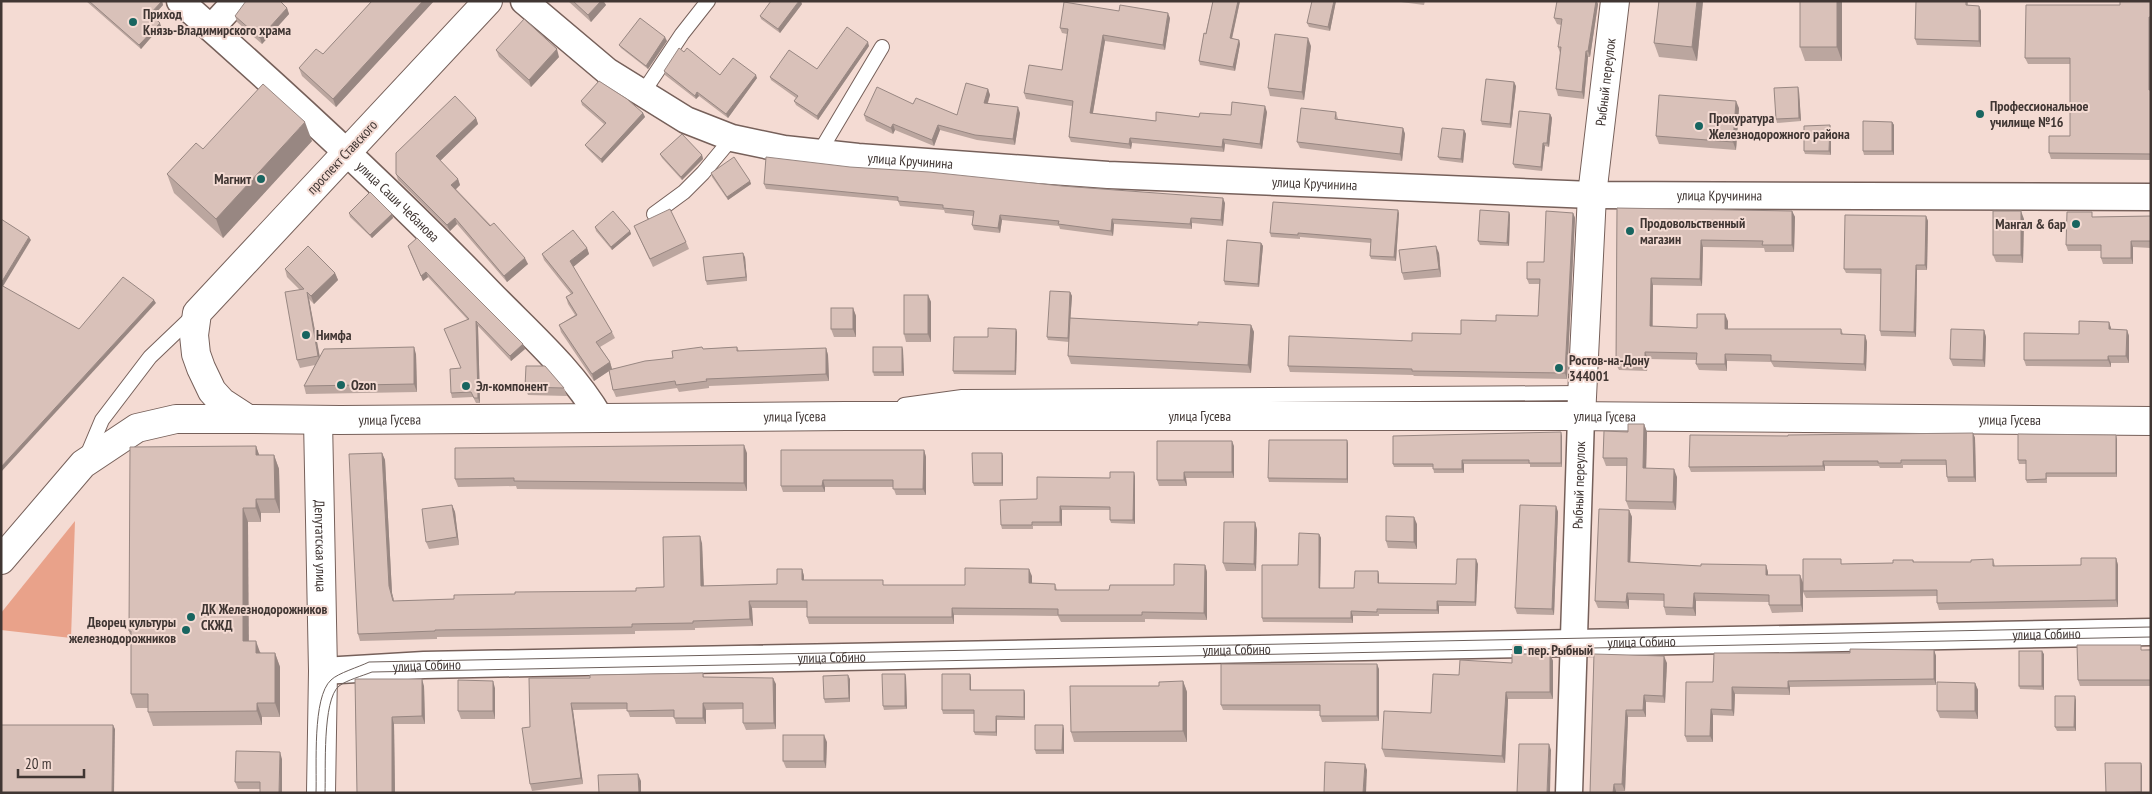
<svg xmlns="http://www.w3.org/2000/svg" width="2152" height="794" viewBox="0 0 2152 794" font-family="'PT Sans Narrow',sans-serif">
<rect width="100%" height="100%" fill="#f4dbd3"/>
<polygon fill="#e9a28a" points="75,521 71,638 1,630 1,613"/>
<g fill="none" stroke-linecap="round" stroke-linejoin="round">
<g stroke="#76605a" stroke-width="16">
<g id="service">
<polyline points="642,94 682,34 708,1"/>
<polyline points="819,153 882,47"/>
<polyline points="654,214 684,192 703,173 732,138"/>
<polyline points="904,405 962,397 1583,393"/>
<polyline points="86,458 102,420 150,357 194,315"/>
</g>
</g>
<g stroke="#76605a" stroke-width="29">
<g id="minor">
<path id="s1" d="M180,1c107,94 212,191 311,293 38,39 82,77 109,124"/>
<path id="s2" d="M524,1l83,70 79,49 46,18 52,11 74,8 250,18 484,20 559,2"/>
<polyline points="211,28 236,1"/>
<path id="s3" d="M323,671l101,-6 1727,-33"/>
<path id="s4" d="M1569,793l12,-376"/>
</g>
</g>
<g stroke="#76605a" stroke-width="30">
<g id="tertiary">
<path id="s5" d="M488,1l-291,312 -3,22 2,19 5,14 11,23 10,11 26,17 92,1 506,-4h718l587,5"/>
<path id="s6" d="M1581,417l11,-222 23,-194"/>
<path id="s7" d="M318,420l5,251 -2,122"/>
<polyline points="1,560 83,464 137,428 176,419 248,419"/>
</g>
</g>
<use href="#service" stroke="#fff" stroke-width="14"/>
<use href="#minor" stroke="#fff" stroke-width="26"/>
<use href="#tertiary" stroke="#fff" stroke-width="28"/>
<g stroke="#6d605b" stroke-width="1">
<path d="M316,793c1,-26 -4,-96 15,-113 7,-7 28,-13 38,-18l1782,-35"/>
<path d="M325,793c1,-23 -3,-93 14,-107 8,-6 23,-10 33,-14l1779,-35"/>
</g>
</g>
<g fill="#bba69f">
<polygon points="86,1 162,1 163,5 153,17 161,26 141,49"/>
<polygon points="372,1 434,1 336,107 302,76 299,68 323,54"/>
<polygon points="568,1 605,1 604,2 606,5 591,22"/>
<polygon points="1213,1 1240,1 1232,39 1239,40 1240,44 1235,71 1200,65 1199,61"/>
<polygon points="1336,1 1330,31 1309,27 1307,23"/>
<polygon points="1400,1 1425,1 1424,5 1401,2"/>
<polygon points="1659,1 1703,1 1697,61 1659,57 1654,43"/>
<polygon points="1842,1 1842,61 1805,61 1800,47"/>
<polygon points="1916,1 1968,1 1968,5 1979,6 1981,11 1981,47 1917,45 1915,39"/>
<polygon points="2151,1 2151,160 2051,159 2049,153 2070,136 2070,64 2028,64 2025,58 2120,5"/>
<polygon points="802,4 780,33 761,19 760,16"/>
<polygon points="1598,4 1590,57 1588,57 1584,99 1558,96 1556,89 1560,53 1558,47 1561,25 1557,24 1554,18"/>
<polygon points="287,8 289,14 262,44 237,22 235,16"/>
<polygon points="1119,11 1170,18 1165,50 1105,41 1093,113 1156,121 1231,115 1267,112 1262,149 1225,144 1224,152 1132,143 1131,149 1071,142 1069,137 1072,106 1026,99 1024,93 1062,70 1067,34 1062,33 1060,28"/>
<polygon points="667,41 648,69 621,48 619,45"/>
<polygon points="869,46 818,120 796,105 794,101 796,98 771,80 770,77 817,69"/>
<polygon points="1311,46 1304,100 1270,96 1268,88"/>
<polygon points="496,50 559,57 531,87 499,57"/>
<polygon points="684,52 720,75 757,78 728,118 699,96 696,99 665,75 664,71"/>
<polygon points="1516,86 1511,128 1482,125 1481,121"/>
<polygon points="988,89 990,95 988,103 1020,113 1015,145 977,140 940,130 934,146 895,130 893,134 866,121 864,115 913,104 957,115"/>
<polygon points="1799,91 1801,121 1777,123 1776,119"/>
<polygon points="581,101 643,113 645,117 602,163 587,148 585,145 604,124 582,105"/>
<polygon points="1739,108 1736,150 1659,144 1656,136"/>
<polygon points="1336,112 1338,119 1403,128 1405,134 1402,161 1300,148 1297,142"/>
<polygon points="1550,114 1552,118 1549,147 1545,146 1542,171 1515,168 1513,164"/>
<polygon points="476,118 478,124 440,161 458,179 460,185 456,189 528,264 507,282 457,224 450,231 398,180 396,174"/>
<polygon points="1892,122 1894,125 1894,155 1864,155 1863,151"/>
<polygon points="1831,129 1831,155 1805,154 1804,151"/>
<polygon points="1464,130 1466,134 1463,163 1440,160 1438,157"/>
<polygon points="312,141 223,238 174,193 167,174 203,149"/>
<polygon points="660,154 702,155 703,159 682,180 662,158"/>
<polygon points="850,167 1062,186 1225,203 1223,226 1192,223 1192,229 1114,224 1113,236 1060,229 1059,226 1002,220 1000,233 974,230 972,225 973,216 945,213 944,210 900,206 898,201 766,189 764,184"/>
<polygon points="711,173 750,181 751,184 728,200 712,177"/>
<polygon points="1617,208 1792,211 1795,217 1794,252 1765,252 1764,248 1703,247 1702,286 1653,285 1653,326 1697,328 1728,321 1728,329 1841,329 1843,334 1865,335 1867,342 1866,371 1774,367 1771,362 1727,361 1727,371 1699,370 1696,364 1696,360 1648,359 1647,371 1619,370 1616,364"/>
<polygon points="1509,212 1510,215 1509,246 1480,245 1478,241"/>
<polygon points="349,213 392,214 393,218 372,238 350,217"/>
<polygon points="1399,213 1396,261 1371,259 1370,256 1371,243 1300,237 1300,239 1271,237 1270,233"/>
<polygon points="1573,213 1575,218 1567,379 1414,376 1413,375 1290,372 1288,366 1412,341 1461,334 1496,321 1538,316 1539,284 1529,284 1527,279 1544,262"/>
<polygon points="1926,216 1928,221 1927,270 1917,270 1916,337 1881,336 1880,331 1881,274 1846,273 1844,269"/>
<polygon points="2151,216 2151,248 2133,247 2133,264 2103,264 2101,258 2101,251 2068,251 2066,245 2094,217"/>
<polygon points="2024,219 2023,263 1996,262 1993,255"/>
<polygon points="634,226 686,242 689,249 653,267"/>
<polygon points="595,227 630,231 631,234 612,250 596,231"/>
<polygon points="1261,243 1263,246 1259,287 1225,285 1224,281"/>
<polygon points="587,248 589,254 573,267 612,332 615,338 600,347 610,362 612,369 673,358 703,349 737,347 739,351 826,348 828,355 829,381 709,386 709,388 679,392 677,388 616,397 613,390 609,371 594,381 561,332 559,325 575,315 568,304 566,297 571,294 544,260 542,254"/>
<polygon points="410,252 525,349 511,361 478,326 480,403 476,403 473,397 452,398 451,393 461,368 467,319 428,277 423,281"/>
<polygon points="1439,253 1441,277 1404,280 1402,273"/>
<polygon points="745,257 747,281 707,285 706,281"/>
<polygon points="285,269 335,273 338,280 314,304 309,299 320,357 416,354 417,392 306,394 304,386 315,365 300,368 297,360 300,290 287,277"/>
<polygon points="1070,292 1072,296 1070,318 1198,325 1251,325 1254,332 1251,373 1071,364 1068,356 1069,342 1048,340 1047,337"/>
<polygon points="928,295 931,302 931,342 906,342 904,334"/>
<polygon points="853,308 856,316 856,337 834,337 831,329"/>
<polygon points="2109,322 2111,329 2127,330 2129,336 2129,363 2111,363 2111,367 2026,366 2024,360"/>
<polygon points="1984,330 1986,337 1985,367 1953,366 1950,359"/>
<polygon points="1017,332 1016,375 954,374 953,371 988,337"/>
<polygon points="902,347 903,350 904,376 874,376 873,372"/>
<polygon points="525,387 564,388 567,396 528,395"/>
<polygon points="1644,424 1647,432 1646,468 1677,477 1676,510 1629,509 1626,501 1627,466 1606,466 1603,458 1628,432"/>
<polygon points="1973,433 1975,438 1976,482 1948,482 1947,477 1946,465 1903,465 1903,468 1880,468 1879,466 1825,466 1825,471 1691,472 1689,467 1788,436"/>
<polygon points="1562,436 1562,467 1530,467 1530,464 1464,464 1464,473 1434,473 1433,467 1394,467 1393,464"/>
<polygon points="2117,439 2117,477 2047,477 2047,483 2027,483 2026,480 2026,464 2019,464 2018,460"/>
<polygon points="1347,440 1348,444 1348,483 1269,482 1268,478"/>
<polygon points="256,446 259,455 274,455 279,469 280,513 261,513 261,522 248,522 248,641 261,653 275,653 280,667 280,717 262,717 262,725 153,726 148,712 148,708 136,708 131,694 131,638 129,631"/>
<polygon points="1234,446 1234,478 1186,478 1187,486 1159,486 1157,480"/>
<polygon points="924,450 926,457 926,495 896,495 893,487 825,487 825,492 783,492 781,486"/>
<polygon points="382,453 385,460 392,593 394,601 454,599 636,591 664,587 702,543 704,586 777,584 802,569 804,576 804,580 884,585 965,585 1032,576 1032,583 1055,584 1057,590 1109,590 1174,585 1205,565 1207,572 1207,620 1145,619 1145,622 1061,622 1058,616 954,615 954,624 809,624 807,617 807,608 752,608 753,626 695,628 695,630 635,631 635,634 437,637 437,639 360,641 358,634"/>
<polygon points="747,453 747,491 517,489 516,486 458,487 455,479"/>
<polygon points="1003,456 1003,486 974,486 973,483"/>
<polygon points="1135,476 1135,524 1111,523 1110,520 1110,510 1062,510 1062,526 1033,526 1033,529 1002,529 1001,525 1037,499 1110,478"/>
<polygon points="452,505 455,512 459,545 429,549 426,542"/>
<polygon points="1556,506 1558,512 1554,615 1517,614 1515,608"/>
<polygon points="1629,510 1632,517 1630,562 1701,566 1766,565 1768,572 1768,575 1800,575 1803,583 1843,564 1893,563 1913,560 1914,562 1971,562 1993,559 1995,566 2081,565 2116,558 2118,565 2118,607 1939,610 1937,603 1937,596 1806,598 1803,592 1803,612 1772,613 1769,605 1769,602 1696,601 1696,616 1666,615 1664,607 1664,601 1629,600 1629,609 1598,608 1595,601"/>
<polygon points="1255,522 1257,530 1256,571 1226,571 1223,563"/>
<polygon points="1417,524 1417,549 1388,548 1386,541"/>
<polygon points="1319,534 1321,538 1320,588 1354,588 1378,571 1379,576 1379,583 1456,584 1478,564 1476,606 1439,606 1439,614 1379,614 1379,616 1353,616 1353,623 1263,622 1262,618"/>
<polygon points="2151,649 2151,686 2080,686 2078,680 2143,650"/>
<polygon points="1934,650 1936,656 1936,685 1790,687 1790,695 1735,694 1734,716 1713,715 1713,742 1687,742 1685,736 1713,682 1850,653"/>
<polygon points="1550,654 1553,661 1553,699 1508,699 1505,763 1385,757 1382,749 1431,713 1512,663"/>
<polygon points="1594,654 1667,663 1665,703 1646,702 1646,717 1628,717 1625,791 1590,793"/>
<polygon points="2044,654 2044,690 2020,689 2019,686"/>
<polygon points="1379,669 1379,721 1322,722 1320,716 1320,711 1223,710 1221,705"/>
<polygon points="703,673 704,677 776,684 776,729 746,730 743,723 743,709 706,710 706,724 676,724 674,717 630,717 627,709 573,710 583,784 532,791 530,784 530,727 590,678"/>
<polygon points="905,674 906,678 907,709 884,710 883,706"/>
<polygon points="970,674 971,678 971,690 1024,690 1025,694 1025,720 997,720 997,736 975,735 974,732 974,714 943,714 942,710"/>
<polygon points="355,679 424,686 425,724 394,724 395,793 357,793"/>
<polygon points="850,679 850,702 825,703 824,699"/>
<polygon points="1183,681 1187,692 1187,742 1074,742 1071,732 1159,686"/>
<polygon points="1975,683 1978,690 1978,719 1940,718 1937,711"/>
<polygon points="495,688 495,719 461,719 458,711"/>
<polygon points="2076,700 2076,731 2057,731 2055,727"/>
<polygon points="1064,729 1064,754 1036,754 1035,750"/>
<polygon points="827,742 826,768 786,768 783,761"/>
<polygon points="282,759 260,789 238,789 235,782"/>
</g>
<g fill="#988782">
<polygon points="162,1 163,5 151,18 150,14"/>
<polygon points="423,1 434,1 336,107 333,99"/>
<polygon points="601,1 605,1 604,2 606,5 591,22 588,15"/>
<polygon points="799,1 801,1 802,4 780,33 778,29"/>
<polygon points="1238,1 1240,1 1231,42 1230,38"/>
<polygon points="1334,1 1336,1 1330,31 1328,27"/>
<polygon points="1596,1 1597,1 1598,4 1590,57 1588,51"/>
<polygon points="1697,1 1703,1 1697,61 1692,47"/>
<polygon points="1837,1 1842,1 1842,61 1837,47"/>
<polygon points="1979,6 1981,11 1981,47 1979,41"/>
<polygon points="287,8 289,14 262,44 260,38"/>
<polygon points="1168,13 1170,18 1165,50 1163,45"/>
<polygon points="2149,17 2151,22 2151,96 2149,90"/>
<polygon points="160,23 161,26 141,49 139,45"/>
<polygon points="1103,35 1105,41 1092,118 1090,113"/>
<polygon points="665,37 667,41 648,69 646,66"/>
<polygon points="1308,38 1311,46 1304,100 1302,92"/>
<polygon points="1239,40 1240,44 1235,71 1233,67"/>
<polygon points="868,42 869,46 818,120 817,116"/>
<polygon points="557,49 559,57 531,87 529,80"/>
<polygon points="1586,51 1588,57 1584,99 1582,92"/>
<polygon points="756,75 757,78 728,118 726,114"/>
<polygon points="1514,82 1516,86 1511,128 1510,124"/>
<polygon points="1798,87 1799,91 1801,121 1799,118"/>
<polygon points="988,89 990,95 986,108 984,103"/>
<polygon points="697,92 699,96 696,99 695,96"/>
<polygon points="1736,101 1739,108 1736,150 1733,142"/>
<polygon points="1265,106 1267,112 1262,149 1260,144"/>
<polygon points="1018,107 1020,113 1015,145 1013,139"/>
<polygon points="643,113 645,117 602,163 601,159"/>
<polygon points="1550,114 1552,118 1549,147 1547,143"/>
<polygon points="476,118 478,124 438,163 436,156"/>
<polygon points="305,122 312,141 223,238 216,219"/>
<polygon points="1892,122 1894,125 1894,155 1892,151"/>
<polygon points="893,124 895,130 893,134 891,128"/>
<polygon points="938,125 940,130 934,146 932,140"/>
<polygon points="1830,125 1831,129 1831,155 1829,151"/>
<polygon points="1403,128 1405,134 1402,161 1400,154"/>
<polygon points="1464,130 1466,134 1463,163 1461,159"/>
<polygon points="1130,138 1132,143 1131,149 1129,144"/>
<polygon points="1223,139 1225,144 1224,152 1222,147"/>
<polygon points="1543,143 1545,146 1542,171 1541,167"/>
<polygon points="702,155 703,159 682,180 681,177"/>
<polygon points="458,179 460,185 454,191 451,185"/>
<polygon points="750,181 751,184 728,200 727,197"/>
<polygon points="1223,198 1225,203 1223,226 1221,220"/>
<polygon points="1398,210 1399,213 1396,261 1394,257"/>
<polygon points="1792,211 1795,217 1794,252 1792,245"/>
<polygon points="2021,211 2024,219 2023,263 2021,255"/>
<polygon points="1509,212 1510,215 1509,246 1507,243"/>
<polygon points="1573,213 1575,218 1567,379 1565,373"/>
<polygon points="392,214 393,218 372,238 370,235"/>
<polygon points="1000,215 1002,220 1000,233 998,228"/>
<polygon points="1926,216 1928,221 1927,270 1925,265"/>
<polygon points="455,218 457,224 450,231 447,225"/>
<polygon points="1191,218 1192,223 1192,229 1190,224"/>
<polygon points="1112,219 1114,224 1113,236 1111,231"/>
<polygon points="630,231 631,234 612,250 611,247"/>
<polygon points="29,237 31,240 2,288 1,283"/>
<polygon points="1701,240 1703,247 1702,286 1700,279"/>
<polygon points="2131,241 2133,247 2133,264 2131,258"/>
<polygon points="1261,243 1263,246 1259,287 1258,284"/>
<polygon points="1436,246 1439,253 1441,277 1439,269"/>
<polygon points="587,248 589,254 572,268 570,261"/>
<polygon points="743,253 745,257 747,281 746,277"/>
<polygon points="525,258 528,264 507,282 504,276"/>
<polygon points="1916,265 1917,270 1916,337 1914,332"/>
<polygon points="426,272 428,277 423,281 421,276"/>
<polygon points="335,273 338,280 314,304 311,296"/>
<polygon points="1651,278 1653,285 1652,333 1650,326"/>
<polygon points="307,292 309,299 321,364 318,356"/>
<polygon points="1070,292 1072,296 1069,342 1068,338"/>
<polygon points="928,295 931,302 931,342 928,334"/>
<polygon points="154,300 156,303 1,472 1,467"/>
<polygon points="853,308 856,316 856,337 853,329"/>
<polygon points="1725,314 1728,321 1728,335 1725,329"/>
<polygon points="476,321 478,326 480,403 478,398"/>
<polygon points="2109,322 2111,328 2111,336 2109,329"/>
<polygon points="1251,325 1254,332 1251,373 1248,365"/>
<polygon points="1016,329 1017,332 1016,375 1015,371"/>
<polygon points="1984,330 1986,337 1985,367 1983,360"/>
<polygon points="2127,330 2129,336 2129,363 2126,356"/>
<polygon points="1865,335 1867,342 1866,371 1864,364"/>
<polygon points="523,344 525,349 511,361 510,356"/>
<polygon points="414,347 416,354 417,392 414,384"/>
<polygon points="902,347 903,350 904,376 902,372"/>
<polygon points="826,348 828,355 829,381 826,374"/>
<polygon points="1645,352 1648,359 1647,371 1645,364"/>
<polygon points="1725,354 1727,361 1727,371 1725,364"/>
<polygon points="2108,356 2111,363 2111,367 2108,360"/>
<polygon points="610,362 612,369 594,381 592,374"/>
<polygon points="1644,424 1647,432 1646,476 1643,468"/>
<polygon points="1561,432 1562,436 1562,467 1561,463"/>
<polygon points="1973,433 1975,438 1976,482 1974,477"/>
<polygon points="2116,435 2117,439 2117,477 2116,473"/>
<polygon points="1347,440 1348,444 1348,483 1347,479"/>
<polygon points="1232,441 1234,446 1234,478 1232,472"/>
<polygon points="744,445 747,453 747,491 744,483"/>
<polygon points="256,446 261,460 256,455"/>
<polygon points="924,450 926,457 926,495 923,489"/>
<polygon points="382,453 385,460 392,593 396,608 389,586"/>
<polygon points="1002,453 1003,456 1003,486 1002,483"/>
<polygon points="274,455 279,469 280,513 275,499"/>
<polygon points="1462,460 1464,464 1464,473 1462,469"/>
<polygon points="1823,461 1825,466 1825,471 1823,466"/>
<polygon points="1674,469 1677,477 1676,510 1673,502"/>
<polygon points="1134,472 1135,476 1135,524 1133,520"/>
<polygon points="1184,472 1186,478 1187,486 1184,480"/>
<polygon points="823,480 825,487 825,492 822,486"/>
<polygon points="256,499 261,513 261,522 256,508"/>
<polygon points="452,505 455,512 459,545 457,537"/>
<polygon points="1060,506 1062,510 1062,526 1060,522"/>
<polygon points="1556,506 1558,512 1554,615 1552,609"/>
<polygon points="243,508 248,522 249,655 243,641"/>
<polygon points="1629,510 1632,517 1630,569 1628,562"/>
<polygon points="1414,517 1417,524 1417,549 1414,542"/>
<polygon points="1255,522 1257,530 1256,571 1254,564"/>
<polygon points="1319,534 1321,538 1320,592 1319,588"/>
<polygon points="700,536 702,543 704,593 701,586"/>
<polygon points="2116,558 2118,565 2118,607 2116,600"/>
<polygon points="1476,559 1478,564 1476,606 1475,602"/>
<polygon points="1205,565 1207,572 1207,620 1204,613"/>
<polygon points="1766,565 1768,572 1768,583 1766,575"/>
<polygon points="802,569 804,576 804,588 802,580"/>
<polygon points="1029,569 1032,576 1032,590 1029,583"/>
<polygon points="1378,571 1379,576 1379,587 1378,583"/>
<polygon points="1800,575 1803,583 1803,612 1801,605"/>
<polygon points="1627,593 1629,600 1629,609 1626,602"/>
<polygon points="1694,593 1696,601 1696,616 1693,608"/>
<polygon points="749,601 752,608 753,626 750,619"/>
<polygon points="1437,601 1439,606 1439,614 1437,610"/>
<polygon points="952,608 954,615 954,624 952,617"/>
<polygon points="1351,611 1353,616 1353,623 1351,618"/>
<polygon points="256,641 261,655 256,653"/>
<polygon points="1934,650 1936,656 1936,685 1934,679"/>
<polygon points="2042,651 2044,654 2044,690 2042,686"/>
<polygon points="275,653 280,667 280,717 275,703"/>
<polygon points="1550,654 1553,661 1553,699 1550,692"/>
<polygon points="1664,656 1667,663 1665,703 1663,696"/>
<polygon points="1377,664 1379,669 1379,721 1377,716"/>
<polygon points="905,674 906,678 907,709 905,706"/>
<polygon points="970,674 971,678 971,694 970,690"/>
<polygon points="848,675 850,679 850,702 849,698"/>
<polygon points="773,678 776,684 776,729 774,723"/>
<polygon points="422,679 424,686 425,724 422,716"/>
<polygon points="493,681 495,688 495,719 493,711"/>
<polygon points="1183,681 1187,692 1187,742 1183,731"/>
<polygon points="1788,681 1790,687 1790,695 1788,688"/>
<polygon points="1975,683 1978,690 1978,719 1975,711"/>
<polygon points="1732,687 1735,694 1734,716 1732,710"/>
<polygon points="1024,690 1025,694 1025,720 1024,717"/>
<polygon points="1506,692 1508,699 1505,763 1502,756"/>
<polygon points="1644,695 1646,702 1646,717 1643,710"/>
<polygon points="2075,696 2076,700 2076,731 2074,727"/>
<polygon points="257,703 262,717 262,725 257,711"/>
<polygon points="571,703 573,710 583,784 581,778"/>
<polygon points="703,703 706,710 706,724 703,718"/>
<polygon points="1711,709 1713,715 1713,742 1710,736"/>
<polygon points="1626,710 1628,717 1625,791 1622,784"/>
<polygon points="996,716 997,720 997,736 996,732"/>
<polygon points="392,717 394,724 395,793 392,793"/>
<polygon points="113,725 115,729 114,793 112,793"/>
<polygon points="1063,725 1064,729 1064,754 1062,750"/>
<polygon points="824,735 827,742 826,768 824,761"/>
<polygon points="1549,744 1551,750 1550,793 1547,793"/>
<polygon points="280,752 282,759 282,793 279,793"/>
<polygon points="2141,763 2142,766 2142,793 2141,793"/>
<polygon points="1365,764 1367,770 1366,793 1363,793"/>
<polygon points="638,774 641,781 641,793 639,793"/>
<polygon points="1614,784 1616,791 1616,793 1613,793"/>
</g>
<g fill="#d9c1b9" stroke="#988782">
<polygon points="89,1 162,1 150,14 160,23 139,45"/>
<polygon points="246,1 280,1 287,8 260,38 235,16"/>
<polygon points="372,1 423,1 333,99 299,68 316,49 323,54"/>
<polygon points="573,1 601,1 588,15"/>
<polygon points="771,1 799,1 778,29 760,16"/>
<polygon points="1213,1 1238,1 1230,38 1239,40 1233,67 1199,61 1204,33 1206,34"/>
<polygon points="1312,1 1334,1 1328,27 1307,23"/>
<polygon points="1557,1 1596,1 1588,51 1586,51 1582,92 1556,89 1561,47 1558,47 1562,19 1554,18"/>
<polygon points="1659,1 1697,1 1692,47 1654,43"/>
<rect x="1800" y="1" width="37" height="46"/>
<polygon points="1916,1 1966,1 1966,5 1979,6 1979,41 1915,39"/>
<polygon points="2120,1 2151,1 2151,17 2149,17 2149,90 2151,90 2151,154 2049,153 2049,136 2070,136 2070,58 2025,58 2026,5 2120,5"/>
<polygon points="1064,2 1119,11 1120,5 1168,13 1163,45 1103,35 1090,113 1156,121 1156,112 1199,117 1200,113 1231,115 1232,102 1265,106 1260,144 1223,139 1222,147 1130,138 1129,144 1069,137 1073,101 1024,93 1029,65 1062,70 1068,29 1060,28"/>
<polygon points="640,18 665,37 646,66 619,45"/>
<polygon points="524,19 557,49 529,80 496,50"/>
<polygon points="847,27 868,42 817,116 794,101 798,96 770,77 789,50 817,69"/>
<polygon points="1275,34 1308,38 1302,92 1268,88"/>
<polygon points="679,48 684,52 687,48 720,75 733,58 756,75 726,114 697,92 695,96 664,71"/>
<polygon points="1486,79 1514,82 1510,124 1481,121"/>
<polygon points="599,81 627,99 643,113 601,159 585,145 606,123 581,101"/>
<polygon points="966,83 988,89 984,103 1018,107 1013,139 975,135 938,125 932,140 893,124 891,128 864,115 877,87 913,104 916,98 957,115"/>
<polygon points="263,84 305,122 216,219 167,174 196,143 203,149"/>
<polygon points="1798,87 1799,118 1776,119 1774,88"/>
<polygon points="1659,95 1736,101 1733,142 1656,136"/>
<polygon points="455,96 476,118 436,156 458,179 451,185 490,226 494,223 525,258 504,276 455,218 447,225 396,174 396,153"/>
<polygon points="1301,108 1336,112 1335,119 1403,128 1400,154 1297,142"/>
<polygon points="1519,111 1550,114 1547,143 1543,143 1541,167 1513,164"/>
<polygon points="1863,121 1892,122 1892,151 1863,151"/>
<polygon points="1830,125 1829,151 1804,151 1804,126"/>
<polygon points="1442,128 1464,130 1461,159 1438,157"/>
<polygon points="682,134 702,155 681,177 660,154"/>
<polygon points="734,157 750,181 727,197 711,173"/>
<polygon points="766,157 850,167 929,172 1062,186 1223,198 1221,220 1191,218 1190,224 1112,219 1111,231 1058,224 1059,221 1000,215 998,228 972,225 974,211 943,208 943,205 898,201 898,197 764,184"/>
<polygon points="370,192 392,214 370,235 349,213"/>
<polygon points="1273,202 1398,210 1394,257 1370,256 1371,239 1298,233 1298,235 1270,233"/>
<polygon points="1617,208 1792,211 1792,245 1762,245 1763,241 1701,240 1700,279 1651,278 1650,326 1697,328 1697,314 1725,314 1725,329 1841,329 1841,334 1865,335 1864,364 1771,361 1771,355 1725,354 1725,364 1696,364 1697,353 1645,352 1645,364 1616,364"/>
<polygon points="670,209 686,242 650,259 634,226"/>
<polygon points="1480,210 1509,212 1507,243 1478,241"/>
<polygon points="613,211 630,231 611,247 595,227"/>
<polygon points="1546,211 1573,213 1565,373 1412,371 1412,369 1288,366 1289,336 1412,341 1412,333 1461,334 1461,320 1496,321 1496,315 1538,316 1540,279 1527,279 1527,262 1544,262"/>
<rect x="1993" y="211" width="28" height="44"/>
<polygon points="2067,212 2092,212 2092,217 2151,216 2151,241 2131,241 2131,258 2101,258 2101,245 2066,245"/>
<polygon points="1845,215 1926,216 1925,265 1916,265 1914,332 1880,331 1881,269 1844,269"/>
<polygon points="1,219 29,237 1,283"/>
<polygon points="573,230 587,248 570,261 612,332 596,342 610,362 592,374 559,325 577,315 566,297 573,293 542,254"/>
<polygon points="417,238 523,344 510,356 476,321 478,398 474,398 471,392 451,393 450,369 461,368 444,329 469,319 426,272 421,276 408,246"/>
<polygon points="1227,240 1261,243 1258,284 1224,281"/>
<polygon points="308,246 335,273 311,296 307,292 318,356 297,360 285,292 304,289 285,269"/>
<polygon points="1436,246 1439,269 1402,273 1399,250"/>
<polygon points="743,253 746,277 706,281 703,257"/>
<polygon points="123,277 154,300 1,467 1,285 79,329"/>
<polygon points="1050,291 1070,292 1068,338 1047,337"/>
<rect x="904" y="295" width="24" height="39"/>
<rect x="831" y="308" width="22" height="21"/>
<polygon points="1070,318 1198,325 1198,322 1251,325 1248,365 1068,356"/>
<polygon points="2079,321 2109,322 2109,329 2127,330 2126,356 2108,356 2108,360 2024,360 2024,333 2079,334"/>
<polygon points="988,328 1016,329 1015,371 953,371 954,337 988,337"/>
<polygon points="1951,329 1984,330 1983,360 1950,359"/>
<polygon points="414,347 414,384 304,386 324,349"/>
<polygon points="702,347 703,349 737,347 737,351 826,348 826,374 706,379 707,381 676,385 675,381 613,390 609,370 645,361 673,358 672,351"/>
<rect x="873" y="347" width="29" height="25"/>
<polygon points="526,366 545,366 564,388 525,387"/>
<polygon points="1628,424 1644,424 1643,468 1674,469 1673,502 1626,501 1627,458 1603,458 1604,431 1628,432"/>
<polygon points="1561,432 1561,463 1529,463 1529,460 1462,460 1462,469 1433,469 1433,464 1393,464 1393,436"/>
<polygon points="1973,433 1974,477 1947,477 1946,460 1901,460 1901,463 1878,463 1878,461 1823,461 1823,466 1689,467 1690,435 1788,436 1788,435"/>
<polygon points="2018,434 2116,435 2116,473 2046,473 2046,479 2026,480 2026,460 2018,460"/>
<polygon points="1269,440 1347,440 1347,479 1268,478"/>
<polygon points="1157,441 1232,441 1232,472 1184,472 1184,480 1157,480"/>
<polygon points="744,445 744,483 514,481 514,478 455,479 455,448"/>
<polygon points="256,446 256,455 274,455 275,499 256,499 256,508 243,508 243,641 256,641 256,653 275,653 275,703 257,703 257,711 148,712 148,694 131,694 131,631 129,631 130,447"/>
<polygon points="781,450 924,450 923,489 893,489 893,480 823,480 822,486 781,486"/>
<polygon points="382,453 389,586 393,601 454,599 454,595 515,594 515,592 636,591 636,588 664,587 663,537 700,536 701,586 777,584 777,569 802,569 802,580 883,580 883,585 965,585 965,568 1029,569 1029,583 1055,584 1055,590 1109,590 1110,585 1174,585 1174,564 1205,565 1204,613 1142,612 1142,615 1058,615 1058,609 952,608 952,617 807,617 807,601 749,601 750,619 693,621 693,623 632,624 632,627 435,630 435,631 358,634 349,454"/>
<polygon points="972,453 1002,453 1002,483 973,483"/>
<polygon points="1110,472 1134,472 1133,520 1110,520 1110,507 1060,506 1060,522 1032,522 1032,525 1001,525 1000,500 1037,499 1037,477 1110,478"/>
<polygon points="452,505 457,537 426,542 422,509"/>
<polygon points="1520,505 1556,506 1552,609 1515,608"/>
<polygon points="1599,509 1629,510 1628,562 1701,566 1701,564 1766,565 1766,575 1800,575 1801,605 1769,605 1769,595 1694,593 1693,608 1664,607 1664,594 1627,593 1626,602 1595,601"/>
<polygon points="1386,516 1414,517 1414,542 1386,541"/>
<polygon points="1224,522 1255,522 1254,564 1223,563"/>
<polygon points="1299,533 1319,534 1319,588 1354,588 1355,571 1378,571 1378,583 1456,584 1457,559 1476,559 1475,602 1437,601 1437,610 1377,609 1377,612 1351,611 1351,618 1262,618 1262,565 1298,565"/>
<polygon points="2081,558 2116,558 2116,600 1937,603 1937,590 1803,591 1803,559 1841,559 1841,564 1893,563 1893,560 1913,560 1913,562 1971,562 1971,560 1993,559 1993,566 2081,565"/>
<polygon points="2077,645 2141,645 2141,650 2151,650 2151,680 2078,680"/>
<polygon points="1850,649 1934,650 1934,679 1788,681 1788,688 1732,687 1732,710 1711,709 1710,736 1685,736 1686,682 1713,682 1714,653 1850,653"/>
<rect x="2019" y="651" width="23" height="35"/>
<polygon points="1512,654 1550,654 1550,692 1506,692 1502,756 1382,749 1384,711 1431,713 1433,674 1459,675 1460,660 1512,663"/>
<polygon points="1594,654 1664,656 1663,696 1644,695 1643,710 1626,710 1622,784 1614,784 1613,793 1590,793"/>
<polygon points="1221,664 1377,664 1377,716 1320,716 1320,705 1221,705"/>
<polygon points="703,673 703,677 773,678 774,723 743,723 743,703 703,703 703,718 674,718 674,710 627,711 627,703 571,703 581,778 530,784 522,728 530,727 529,678 590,678 590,675"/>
<polygon points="882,674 905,674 905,706 883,706"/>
<polygon points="942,674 970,674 970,690 1024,690 1024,717 996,716 996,732 974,732 974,710 942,710"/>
<polygon points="848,675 849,698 824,699 823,676"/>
<polygon points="355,679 422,679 422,716 392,717 392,793 357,793"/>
<polygon points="458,680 493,681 493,711 458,711"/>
<polygon points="1183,681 1183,731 1071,732 1070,686 1159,686 1159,682"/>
<polygon points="1937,682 1975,683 1975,711 1937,711"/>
<polygon points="2055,696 2075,696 2074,727 2055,727"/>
<polygon points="1,725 113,725 112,793 1,793"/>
<polygon points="1035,725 1063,725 1062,750 1035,750"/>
<rect x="783" y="735" width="41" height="26"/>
<polygon points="1519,744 1549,744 1547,793 1517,793"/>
<polygon points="236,751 280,752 279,793 260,793 260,782 235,782"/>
<polygon points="1325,762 1365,764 1363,793 1324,793"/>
<polygon points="2105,763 2141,763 2141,792 2106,793"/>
<polygon points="638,774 639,793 599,793 598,775"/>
</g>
<g fill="#186560" stroke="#f4dbd3" stroke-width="2">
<circle cx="133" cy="22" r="5"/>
<circle cx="1980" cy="114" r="5"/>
<circle cx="1699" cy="126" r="5"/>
<circle cx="261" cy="179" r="5"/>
<circle cx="2076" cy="224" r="5"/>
<circle cx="1630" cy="231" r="5"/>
<circle cx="306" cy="335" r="5"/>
<circle cx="1559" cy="368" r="5"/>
<circle cx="341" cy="385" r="5"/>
<circle cx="466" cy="386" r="5"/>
<circle cx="191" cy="617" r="5"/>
<circle cx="186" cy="630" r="5"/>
<rect x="1513" y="645" width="10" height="10" rx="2.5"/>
</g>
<g text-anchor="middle" stroke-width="4" stroke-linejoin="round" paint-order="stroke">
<g font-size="14" font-weight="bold" fill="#403633" stroke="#f4dbd3" text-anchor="start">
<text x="143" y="19">Приход<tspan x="143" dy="16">Князь-Владимирского храма</tspan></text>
<text x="1990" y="111">Профессиональное<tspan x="1990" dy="16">училище №16</tspan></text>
<text x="1709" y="123">Прокуратура<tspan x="1709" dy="16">Железнодорожного района</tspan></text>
<text x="251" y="184" text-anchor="end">Магнит</text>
<text x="1640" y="228">Продовольственный<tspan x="1640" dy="16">магазин</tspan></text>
<text x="2066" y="229" text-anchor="end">Мангал &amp; бар</text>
<text x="316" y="340">Нимфа</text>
<text x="1569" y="365">Ростов-на-Дону<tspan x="1569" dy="16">344001</tspan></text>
<text x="351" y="390">Ozon</text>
<text x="476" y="391">Эл-компонент</text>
<text x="201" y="614">ДК Железнодорожников<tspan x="201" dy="16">СКЖД</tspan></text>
<text x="176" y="627" text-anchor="end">Дворец культуры<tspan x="176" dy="16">железнодорожников</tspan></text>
<text x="1528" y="655">пер. Рыбный</text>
</g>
<g font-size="14" fill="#403633" stroke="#f4dbd3">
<text dy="5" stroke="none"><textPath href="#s6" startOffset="336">Рыбный переулок</textPath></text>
<text transform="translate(342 157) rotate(-47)" y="5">проспект Ставского</text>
<text dy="5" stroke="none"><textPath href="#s2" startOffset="431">улица Кручинина</textPath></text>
<text dy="5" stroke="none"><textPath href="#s2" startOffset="836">улица Кручинина</textPath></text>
<text dy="5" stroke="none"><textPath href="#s2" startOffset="1241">улица Кручинина</textPath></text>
<text dy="5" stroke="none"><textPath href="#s1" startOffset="296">улица Саши Чебанова</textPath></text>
<text dy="5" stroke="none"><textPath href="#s5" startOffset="1506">улица Гусева</textPath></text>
<text dy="5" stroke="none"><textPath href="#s5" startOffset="1101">улица Гусева</textPath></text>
<text dy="5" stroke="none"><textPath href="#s5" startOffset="1911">улица Гусева</textPath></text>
<text dy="5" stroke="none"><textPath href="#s5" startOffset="696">улица Гусева</textPath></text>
<text dy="5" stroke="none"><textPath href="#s5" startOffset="2316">улица Гусева</textPath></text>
<text dy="5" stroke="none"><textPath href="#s4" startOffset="308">Рыбный переулок</textPath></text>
<text dy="5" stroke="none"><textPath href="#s7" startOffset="126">Депутатская улица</textPath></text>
<text dy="5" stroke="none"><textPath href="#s3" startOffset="1724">улица Собино</textPath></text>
<text dy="5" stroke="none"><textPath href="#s3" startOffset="1319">улица Собино</textPath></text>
<text dy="5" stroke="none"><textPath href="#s3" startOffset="914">улица Собино</textPath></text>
<text dy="5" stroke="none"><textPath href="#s3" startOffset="509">улица Собино</textPath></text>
<text dy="5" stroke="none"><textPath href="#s3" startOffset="104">улица Собино</textPath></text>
</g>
</g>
<rect width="2152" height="794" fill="none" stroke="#403633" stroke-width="5"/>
<path d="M18 769v8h66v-8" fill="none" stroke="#403633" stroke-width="2.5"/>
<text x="25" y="769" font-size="15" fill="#403633" stroke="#f4dbd3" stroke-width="4" paint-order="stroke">20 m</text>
</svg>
